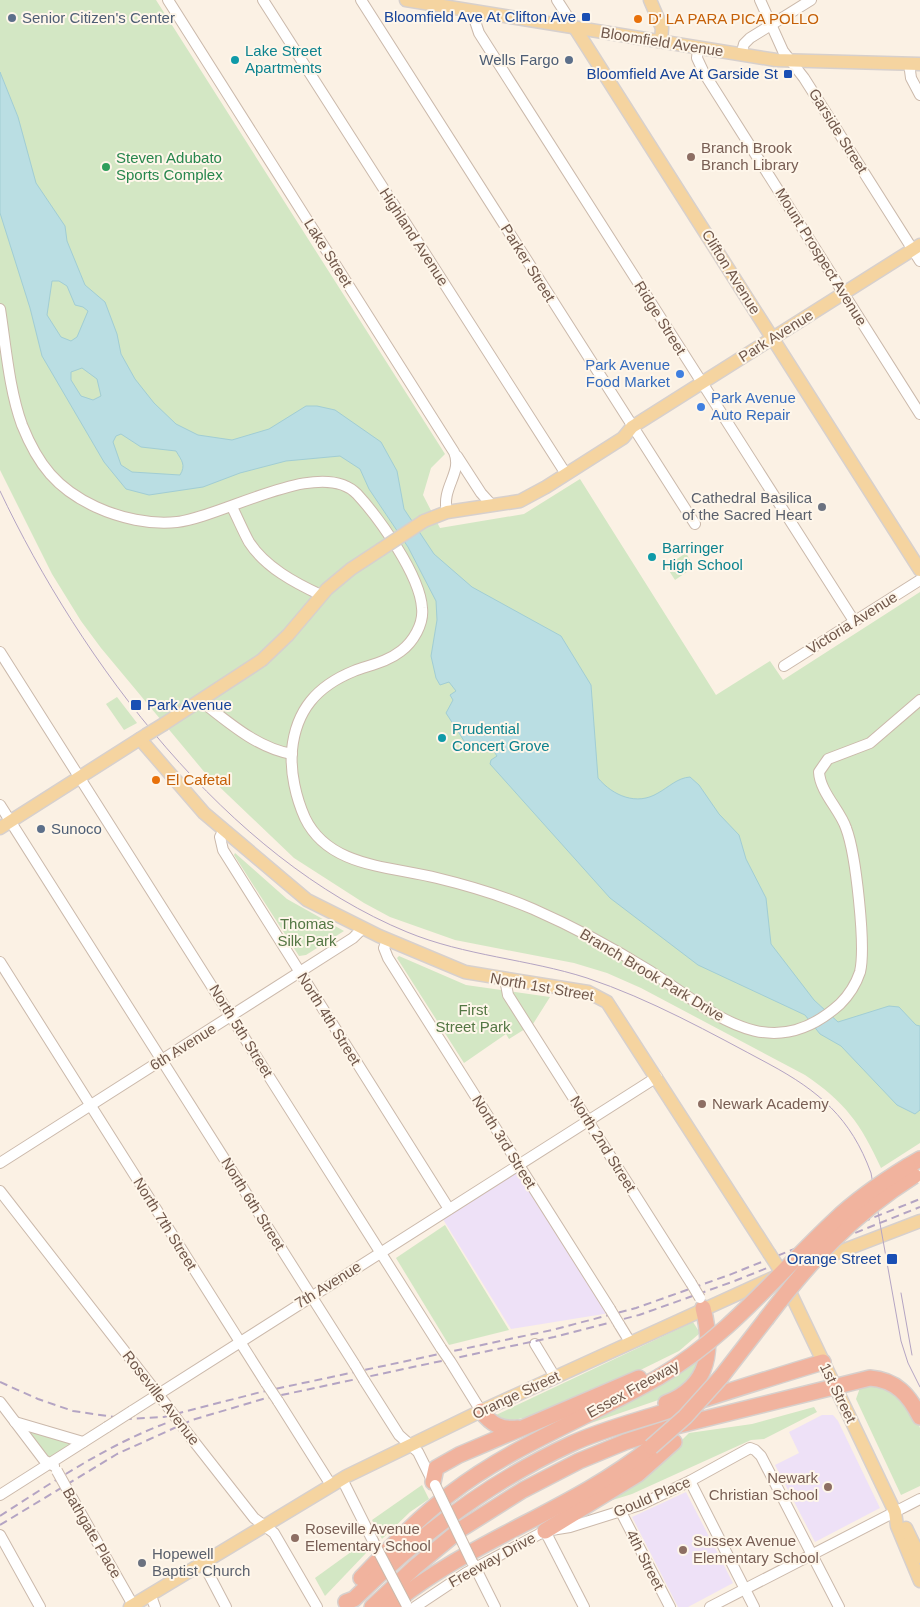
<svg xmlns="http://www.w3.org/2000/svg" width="920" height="1607" viewBox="0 0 920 1607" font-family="Helvetica,sans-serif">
<rect width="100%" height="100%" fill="#fbf1e4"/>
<g fill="#eee1f7">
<polygon points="517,1167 610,1313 511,1329 441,1216"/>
<polygon points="822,1415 833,1415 838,1421 880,1508 815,1542 775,1465 799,1453 789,1432"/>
<polygon points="686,1492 733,1583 688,1607 678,1607 632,1517"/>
</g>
<g fill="#d3e7c4">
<path d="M0,0h156l289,454 -14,14 -8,27 17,33 84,-14 56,-35 136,216 54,-34 13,19 137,-88v551l-39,25c-20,-44 -36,-66 -76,-93l-164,-87 -34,-15 -33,-10 -119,-23 -65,-23 -26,-14 -70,-45 -88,-84 -105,-126 -20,-27 -29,-47 -52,-104z"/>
<polygon points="686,553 694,567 675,580 666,566"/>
<polygon points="117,697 137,723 124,730 106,704"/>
<polygon points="235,853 287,899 344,931 306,955 299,956 234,855"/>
<polygon points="399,956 466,985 550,997 533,1024 509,1039 506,1034 464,1063 397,958"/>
<polygon points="445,1225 509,1330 449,1345 396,1258"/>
<polygon points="693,1322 700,1333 679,1351 612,1384 539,1415 508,1421 496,1415"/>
<polygon points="699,1360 693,1379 673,1395 588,1424 657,1386"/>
<path d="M861,1385c26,1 51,16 59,43 0,14 0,42 0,58l-19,9 -45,-96z"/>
<polygon points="814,1407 817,1412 764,1439 751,1440 632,1494 603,1503 656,1466 689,1433 752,1424"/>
<polygon points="22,1427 76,1443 48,1461"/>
<polygon points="422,1485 429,1499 410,1512 382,1539 372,1520"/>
<polygon points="362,1544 367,1552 325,1596 315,1578"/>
</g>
<path fill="#badee3" stroke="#a1cdd4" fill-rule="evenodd" d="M0,72l18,45 18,66 29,43 2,15 18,44 20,17 12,32 4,20 14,25 19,24 22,21 22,11 34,5 37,-11 37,-23h11l18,4 46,32 16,29 7,38 30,45 38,33 89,49 30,49 7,93c15,18 39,28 60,15 11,-6 19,-15 32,-16l9,8 20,29 20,21 7,24 20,39 5,46 43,56 24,22 51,-16 10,1 17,18 4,1v84l-5,4 -18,-9 -56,-59 -21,-12 -15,-19 -107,-50 -88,-67 -120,-134 1,-4 6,-4 -6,-9 -6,4 -9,-5 -8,1 -22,-34 7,-13 -3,-5 6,-4 -7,-9 -9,3 -4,-7 -5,-22 6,-36 -1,-19 -28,-54 -39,-58 -9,-20 -20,-13 -54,5 -46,12 -37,14 -54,8 -23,-6 -22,-27 -62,-106 -12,-48 -30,-95zM52,281h7l8,5 8,19 8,2 5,4 -11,26 -6,4 -10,-4 -14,-22zM82,368l15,11 4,17 -8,4 -12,-4 -10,-16v-8zM121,434l20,13 35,4c6,10 10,14 4,24l-48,-3 -11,-7 -8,-23 3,-6z"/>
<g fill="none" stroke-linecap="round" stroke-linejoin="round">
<g stroke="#cbb9ab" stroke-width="12">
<g id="minor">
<path d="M168,0l286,452c9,21 -13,35 -7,60"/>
<polyline points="263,0 566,474"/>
<polyline points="361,0 695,524"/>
<polyline points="557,0 575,28"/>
<polyline points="760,0 783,51 804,78 920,261"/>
<polyline points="475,11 475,21 479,33 854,621"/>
<polyline points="698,48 697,58 704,73 920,414"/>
<polyline points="741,55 744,44 750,38 811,0"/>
<polyline points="909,63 911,78 920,95"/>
<path d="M0,309c6,38 9,80 22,116 16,40 35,64 74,82 24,11 54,18 81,15 46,-5 144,-66 180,-28 22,24 63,81 65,114 2,16 -9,34 -21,43 -14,11 -31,14 -47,20 -37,15 -58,39 -62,79 -2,22 4,48 13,68 24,50 86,48 132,60 33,8 66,18 96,31 41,18 80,39 117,62 63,41 119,97 190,33 9,-9 16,-20 20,-32 6,-25 -4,-118 -14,-144 -6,-18 -26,-36 -27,-56l9,-13 42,-16 50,-43"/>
<polyline points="457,456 481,493 491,504"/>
<path d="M232,507c6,12 11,24 17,35 16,25 46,41 72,53"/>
<polyline points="0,652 441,1348"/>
<polyline points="784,666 920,580"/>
<path d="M201,701c27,21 56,47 91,53"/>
<polyline points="0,805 355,1365"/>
<polyline points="224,830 220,837 223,850 449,1209"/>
<polyline points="387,940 384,948 388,958 610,1309"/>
<polyline points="0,962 266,1383"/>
<polyline points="505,979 508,995 691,1283"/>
<polyline points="0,1163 353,938 363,928"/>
<polyline points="0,1191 168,1407"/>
<polyline points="619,1324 630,1342"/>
<polyline points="535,1344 555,1377"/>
<polyline points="450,1361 481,1411"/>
<polyline points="364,1380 399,1435 418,1452 433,1482"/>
<polyline points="278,1401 331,1485"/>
<polyline points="0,1402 44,1460 54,1466"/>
<polyline points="132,1411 657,1077"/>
<polyline points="15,1422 83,1442"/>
<polyline points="185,1430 254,1518 274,1533 317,1607"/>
<polyline points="342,1479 373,1541"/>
<polyline points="690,1481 754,1607"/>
<polyline points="67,1489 133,1605"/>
<polyline points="0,1495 107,1427"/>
<polyline points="621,1512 670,1607"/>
<polyline points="545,1531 584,1607"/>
<polyline points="0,1535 40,1607"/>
<polyline points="203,1563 226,1607"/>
<polyline points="473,1563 495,1607"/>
<polyline points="151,1596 155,1607"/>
<polyline points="415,1607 466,1573 545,1531 570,1527 640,1505 690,1481 750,1448 755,1450 761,1456 839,1607"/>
<polyline points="710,1607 920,1499"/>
</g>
</g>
<g stroke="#d7d0cd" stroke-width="15">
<g id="major">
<polyline points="406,0 776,60 920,64"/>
<polyline points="650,0 662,28 661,41"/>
<polyline points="575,28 920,570"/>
<polyline points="424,521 447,512 520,501 546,487 623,438 632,427 920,245"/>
<polyline points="164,724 262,660 288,635 327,589 351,569 380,550"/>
<polyline points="140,739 204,813 307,900 379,936 465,972 588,992 607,1002 769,1253"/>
<polyline points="0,828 146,735"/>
<polyline points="813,1262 920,1221"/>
<polyline points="778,1267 895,1512 897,1526 920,1581"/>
<polyline points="906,1528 920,1557"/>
<polyline points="130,1607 347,1476 481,1411 775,1277"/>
</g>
</g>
<g stroke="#d7d0cd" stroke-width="18">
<g id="highway">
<polyline points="908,1166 920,1159"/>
<polyline points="721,1377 766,1319"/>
<path d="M666,1403c45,-17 47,-55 37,-95"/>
<path d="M481,1411c10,13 20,19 37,17"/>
<polyline points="433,1482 436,1468 459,1455 639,1378"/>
<polyline points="545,1531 638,1474 674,1442"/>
<path d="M361,1578c28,-29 56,-59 89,-84 63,-49 140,-77 209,-117"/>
<path d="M346,1602l8,-3c64,-63 135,-117 217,-155 30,-14 62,-22 93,-32 53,-17 106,-34 159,-50"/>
<path d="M372,1607l43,-40 46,-38 62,-39 56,-29 46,-19 47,-15 198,-49c26,2 39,17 50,39"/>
<path d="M389,1607c79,-66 182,-96 262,-160"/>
</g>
</g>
<use href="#minor" stroke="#fff" stroke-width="10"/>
<use href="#major" stroke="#f5d4a0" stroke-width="12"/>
<use href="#highway" stroke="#f1b39e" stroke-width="15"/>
<g stroke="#b4a4c3" stroke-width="1">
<path d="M0,491c81,171 227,367 407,441 58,24 121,27 180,46 63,21 124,55 182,86 50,27 82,54 102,109l30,168 7,22 12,24"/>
<polyline points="901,1293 912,1355"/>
</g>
<g stroke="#b4a4c3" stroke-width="2" stroke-dasharray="8 5" stroke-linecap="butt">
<polyline points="0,1382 38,1399 73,1411 128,1419 164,1417 261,1392 552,1330 636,1308 729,1275 920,1199"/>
<path d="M0,1516c54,-35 109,-72 169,-94"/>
<polyline points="0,1525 117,1454 192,1420 263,1399 554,1337 639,1315 732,1282 920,1207"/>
</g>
<g stroke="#cbb9ab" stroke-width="12" stroke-linecap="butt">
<g id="minor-bridge">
<polyline points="691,1283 700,1298"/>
<polyline points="610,1309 619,1324"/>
<polyline points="441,1348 450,1361"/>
<polyline points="355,1365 364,1380"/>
<polyline points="266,1383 278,1401"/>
<polyline points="168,1407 185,1430"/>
<polyline points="107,1427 132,1411"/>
<polyline points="57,1471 67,1489"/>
<polyline points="435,1485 472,1562"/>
<polyline points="373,1541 406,1604"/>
</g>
</g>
<g stroke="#d7d0cd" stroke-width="15" stroke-linecap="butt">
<g id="major-bridge">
<polyline points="380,550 424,521"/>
<polyline points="146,735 164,724"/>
<polyline points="769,1253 778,1267"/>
</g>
</g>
<g stroke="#d7d0cd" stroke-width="18" stroke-linecap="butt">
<g id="highway-bridge">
<path d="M766,1319c44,-58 86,-104 148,-143"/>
<path d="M659,1377c70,-41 118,-103 176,-157 22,-21 47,-38 73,-54"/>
<polyline points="651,1447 685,1417 721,1377"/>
</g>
</g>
<use href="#minor-bridge" stroke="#fff" stroke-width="10"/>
<use href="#major-bridge" stroke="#f5d4a0" stroke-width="12"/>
<use href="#highway-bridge" stroke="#f1b39e" stroke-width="15"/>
</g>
<g fill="#1a4fb4" stroke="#fef6ea" stroke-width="2">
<rect x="581" y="12" width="10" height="10" rx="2.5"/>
<rect x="783" y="69" width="10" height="10" rx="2.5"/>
<rect x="130" y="699" width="12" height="12" rx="2.5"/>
<rect x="886" y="1253" width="12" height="12" rx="2.5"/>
</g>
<g fill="#5c6f8a" stroke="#fef6ea" stroke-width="2">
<circle cx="12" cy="18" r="5"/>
<circle cx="569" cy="60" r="5"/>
<circle cx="41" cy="829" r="5"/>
</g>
<g fill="#e8710a" stroke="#fef6ea" stroke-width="2">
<circle cx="638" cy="19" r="5"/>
<circle cx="156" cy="780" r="5"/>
</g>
<g fill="#0f9aa8" stroke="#fef6ea" stroke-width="2">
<circle cx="235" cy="60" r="5"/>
<circle cx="652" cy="557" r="5"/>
<circle cx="442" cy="738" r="5"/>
</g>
<g fill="#8d6e63" stroke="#fef6ea" stroke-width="2">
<circle cx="691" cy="157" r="5"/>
<circle cx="702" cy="1104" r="5"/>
<circle cx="828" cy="1487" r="5"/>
<circle cx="295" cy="1538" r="5"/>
<circle cx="683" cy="1550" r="5"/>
</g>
<circle fill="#2e9e5b" stroke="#fef6ea" stroke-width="2" cx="106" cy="167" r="5"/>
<g fill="#3f7fe0" stroke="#fef6ea" stroke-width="2">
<circle cx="680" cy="374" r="5"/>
<circle cx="701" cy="407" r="5"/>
</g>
<g fill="#6b7280" stroke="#fef6ea" stroke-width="2">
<circle cx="822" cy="507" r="5"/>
<circle cx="142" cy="1563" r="5"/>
</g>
<g text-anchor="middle" stroke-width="4" stroke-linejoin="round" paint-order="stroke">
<g font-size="15" fill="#164399" stroke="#fef6ea" text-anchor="end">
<text x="576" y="22">Bloomfield Ave At Clifton Ave</text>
<text x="778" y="79">Bloomfield Ave At Garside St</text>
<text x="147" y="710" text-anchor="start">Park Avenue</text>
<text x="881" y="1264">Orange Street</text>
</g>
<g font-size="15" fill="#4e5e75" stroke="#fef6ea" text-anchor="start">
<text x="22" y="23">Senior Citizen's Center</text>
<text x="559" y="65" text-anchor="end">Wells Fargo</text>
<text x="51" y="834">Sunoco</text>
</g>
<g font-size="15" fill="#c56008" stroke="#fef6ea" text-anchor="start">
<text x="648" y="24">D' LA PARA PICA POLLO</text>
<text x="166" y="785">El Cafetal</text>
</g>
<g font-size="15" fill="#71584b" stroke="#fef6ea">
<text transform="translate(662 42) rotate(9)" y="5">Bloomfield Avenue</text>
<text transform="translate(838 131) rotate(58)" y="5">Garside Street</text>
<text transform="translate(414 237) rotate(57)" y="5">Highland Avenue</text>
<text transform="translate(328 253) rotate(58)" y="5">Lake Street</text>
<text transform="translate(821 257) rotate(58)" y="5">Mount Prospect Avenue</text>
<text transform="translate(528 263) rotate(58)" y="5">Parker Street</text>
<text transform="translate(731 272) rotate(58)" y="5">Clifton Avenue</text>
<text transform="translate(660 318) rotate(58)" y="5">Ridge Street</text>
<text transform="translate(776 336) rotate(-32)" y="5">Park Avenue</text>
<text transform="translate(852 623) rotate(-32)" y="5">Victoria Avenue</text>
<text transform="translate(652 975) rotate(31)" y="5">Branch Brook Park Drive</text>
<text transform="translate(542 987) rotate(10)" y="5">North 1st Street</text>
<text transform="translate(329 1019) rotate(58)" y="5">North 4th Street</text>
<text transform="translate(241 1031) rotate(58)" y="5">North 5th Street</text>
<text transform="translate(183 1047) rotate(-32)" y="5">6th Avenue</text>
<text transform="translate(504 1142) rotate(58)" y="5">North 3rd Street</text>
<text transform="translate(603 1144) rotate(58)" y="5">North 2nd Street</text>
<text transform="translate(253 1204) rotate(58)" y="5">North 6th Street</text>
<text transform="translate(165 1224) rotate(58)" y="5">North 7th Street</text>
<text transform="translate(328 1285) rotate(-32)" y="5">7th Avenue</text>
<text transform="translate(633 1389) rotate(-29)" y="5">Essex Freeway</text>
<text transform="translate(838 1393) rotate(64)" y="5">1st Street</text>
<text transform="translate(516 1395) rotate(-25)" y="5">Orange Street</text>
<text transform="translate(161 1398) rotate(52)" y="5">Roseville Avenue</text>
<text transform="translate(652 1497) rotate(-23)" y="5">Gould Place</text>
<text transform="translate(92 1533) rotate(60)" y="5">Bathgate Place</text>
<text transform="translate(492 1560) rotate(-29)" y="5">Freeway Drive</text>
<text transform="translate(645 1560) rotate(63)" y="5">4th Street</text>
</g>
<g font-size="15" fill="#0d838f" stroke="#fef6ea" text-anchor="start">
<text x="245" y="56">Lake Street<tspan x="245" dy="17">Apartments</tspan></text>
<text x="662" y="553">Barringer<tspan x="662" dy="17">High School</tspan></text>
<text x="452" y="734">Prudential<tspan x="452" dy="17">Concert Grove</tspan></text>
</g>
<g font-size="15" fill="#785e54" stroke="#fef6ea" text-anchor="start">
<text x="701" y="153">Branch Brook<tspan x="701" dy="17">Branch Library</tspan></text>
<text x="712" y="1109">Newark Academy</text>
<text x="818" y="1483" text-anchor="end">Newark<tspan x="818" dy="17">Christian School</tspan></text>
<text x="305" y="1534">Roseville Avenue<tspan x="305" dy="17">Elementary School</tspan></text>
<text x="693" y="1546">Sussex Avenue<tspan x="693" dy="17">Elementary School</tspan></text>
</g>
<g font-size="15" fill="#27864d" stroke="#fef6ea" text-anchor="start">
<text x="116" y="163">Steven Adubato<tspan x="116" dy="17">Sports Complex</tspan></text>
</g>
<g font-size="15" fill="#366cbe" stroke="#fef6ea" text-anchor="end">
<text x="670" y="370">Park Avenue<tspan x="670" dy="17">Food Market</tspan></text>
<text x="711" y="403" text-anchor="start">Park Avenue<tspan x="711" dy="17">Auto Repair</tspan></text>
</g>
<g font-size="15" fill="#5b616d" stroke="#fef6ea" text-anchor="end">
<text x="812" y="503">Cathedral Basilica<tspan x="812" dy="17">of the Sacred Heart</tspan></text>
<text x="152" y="1559" text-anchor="start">Hopewell<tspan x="152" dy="17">Baptist Church</tspan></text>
</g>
<g font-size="15" fill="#547744" stroke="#fef6ea">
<text x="307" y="929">Thomas<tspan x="307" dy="17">Silk Park</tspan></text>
<text x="473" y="1015">First<tspan x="473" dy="17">Street Park</tspan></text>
</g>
</g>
</svg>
